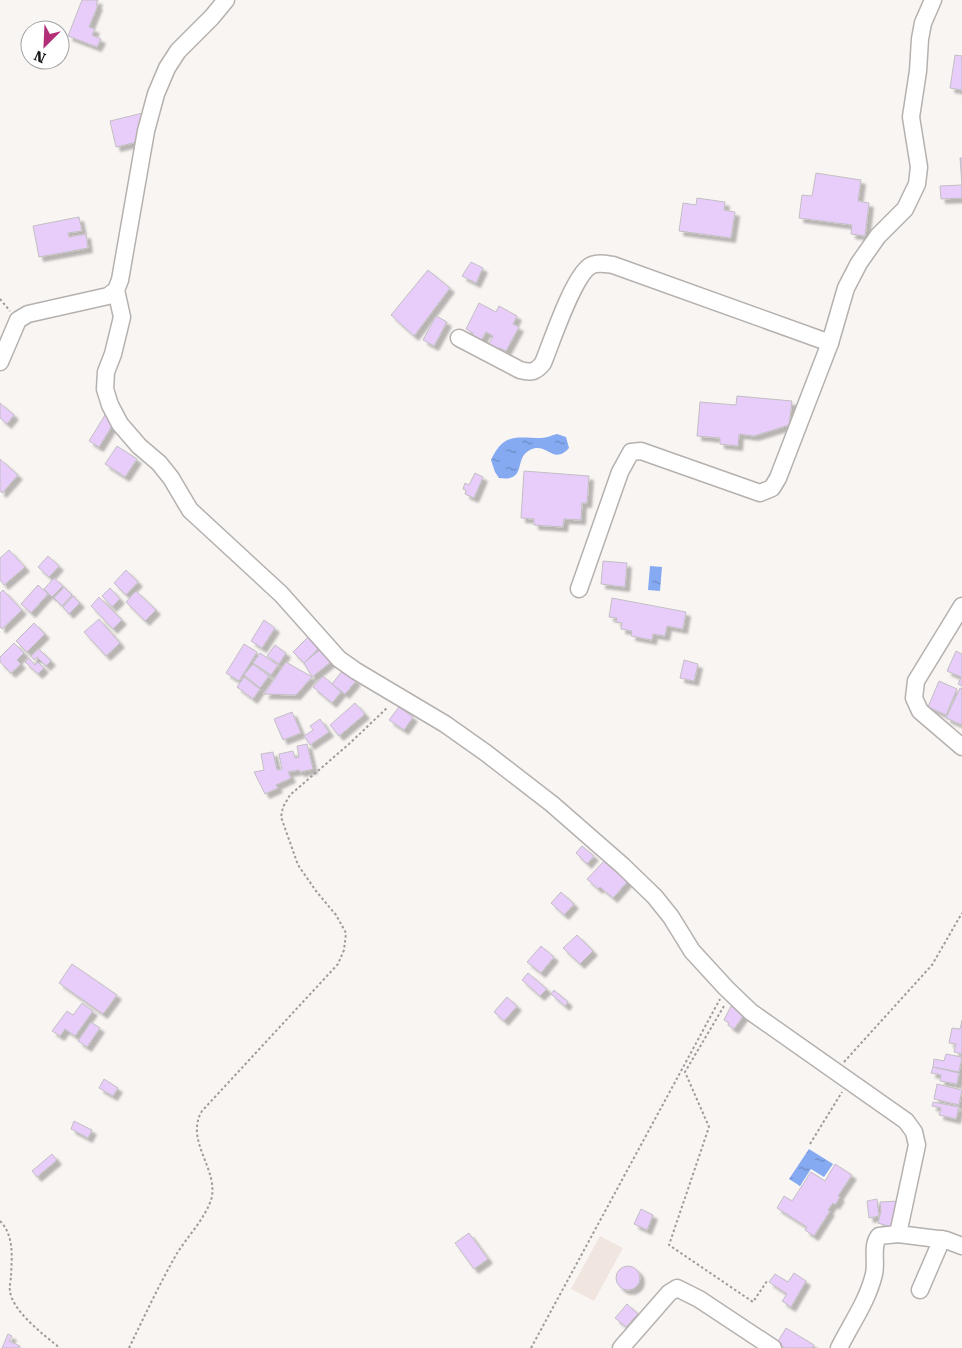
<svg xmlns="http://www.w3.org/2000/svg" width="962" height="1348" font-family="'Roboto Serif',serif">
	<defs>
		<pattern id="water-ripples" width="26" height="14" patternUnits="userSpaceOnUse" patternTransform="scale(1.25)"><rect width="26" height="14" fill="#85aaf1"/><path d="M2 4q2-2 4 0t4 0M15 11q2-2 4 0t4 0" fill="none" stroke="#6c89c2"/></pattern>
		<filter id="shadow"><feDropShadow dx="4.5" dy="4.5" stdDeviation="1" flood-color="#0004"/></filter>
	</defs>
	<rect width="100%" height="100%" fill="#f9f5f3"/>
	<polygon fill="#f0e5df" points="600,1236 623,1248 594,1301 571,1289"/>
	<g fill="url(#water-ripples)">
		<path d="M 557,434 L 566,437 L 569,448 C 553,466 547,441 530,450 C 513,458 528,482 499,478 L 495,472 L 491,460 C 504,432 516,438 541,438 C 547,438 552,435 557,434 Z"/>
		<polygon points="650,566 662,567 660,591 648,590"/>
		<polygon points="809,1149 833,1164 824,1177 811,1169 800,1186 789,1179"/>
	</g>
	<g fill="#e8ccf9" stroke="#c1bfc3" filter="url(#shadow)">
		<polygon points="82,0 98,0 96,5 98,5 89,27 95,29 92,35 101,39 97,47 68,36"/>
		<polygon points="955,55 962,56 962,90 950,88"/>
		<polygon points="147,112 141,141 116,147 110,121"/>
		<polygon points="960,158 962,158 962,198 941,199 940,186 962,185"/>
		<polygon points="816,173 861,180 858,201 869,203 865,236 851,234 852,225 799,218 802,195 812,196"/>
		<polygon points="697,198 725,202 724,210 735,212 731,238 679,231 683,203 696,205"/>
		<polygon points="79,217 82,231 68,233 69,237 86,234 88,248 39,257 33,226"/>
		<polygon points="471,262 483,268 476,283 462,276"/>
		<polygon points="428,270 450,288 414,336 391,315"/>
		<polygon points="479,303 496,312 499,306 517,316 513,324 519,327 506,351 499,348 497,353 487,348 493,336 486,332 480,343 471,338 473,333 466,329"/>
		<polygon points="436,316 447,322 434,346 423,340"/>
		<polygon points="737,396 792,401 789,425 754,436 739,434 738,446 720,444 720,438 697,436 700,402 736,405"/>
		<polygon points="0,403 14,415 7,424 0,418"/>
		<polygon points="105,415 115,421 99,447 89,441"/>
		<polygon points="117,446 137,459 125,477 105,464"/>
		<polygon points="0,459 18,475 2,493 0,491"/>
		<polygon points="524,471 589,476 587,503 582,503 581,520 564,519 563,527 534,525 534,519 521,518"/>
		<polygon points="475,473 483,477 474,498 465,494 466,490 463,489 465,483 469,485"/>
		<polygon points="9,550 25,567 4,585 0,580 0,558"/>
		<polygon points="48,556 59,566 49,577 38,567"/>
		<polygon points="603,561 627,563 625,587 601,584"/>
		<polygon points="126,570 138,582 126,595 114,583"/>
		<polygon points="54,578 63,586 52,597 44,589"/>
		<polygon points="38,585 48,594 31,613 21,604"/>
		<polygon points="64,587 72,595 62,606 54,598"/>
		<polygon points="110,588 120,599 112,607 102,596"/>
		<polygon points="3,590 22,610 2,629 0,627 0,593"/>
		<polygon points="136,591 156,610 145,621 126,602"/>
		<polygon points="73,596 80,603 69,614 63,607"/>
		<polygon points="99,597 122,620 113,629 91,606"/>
		<polygon points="612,598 686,612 683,629 667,626 665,636 653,634 652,640 631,636 632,631 621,629 622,623 616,622 617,618 609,617"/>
		<polygon points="99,619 120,643 106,656 84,632"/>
		<polygon points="264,620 275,628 262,648 251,641"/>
		<polygon points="34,623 45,634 27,652 16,641"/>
		<polygon points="308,637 319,648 304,663 293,652"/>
		<polygon points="14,643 24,653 17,660 21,664 11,673 0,662 0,657"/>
		<polygon points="244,644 257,652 239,681 226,673"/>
		<polygon points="275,645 286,653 279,664 267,656"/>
		<polygon points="322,648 332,661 312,677 304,663"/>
		<polygon points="39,649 51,661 46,666 37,657 34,660 31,656"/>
		<polygon points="956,651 962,654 962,686 958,684 961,677 947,671"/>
		<polygon points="260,653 278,665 271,675 253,663"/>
		<polygon points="29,658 35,665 38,662 44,668 38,674 25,662"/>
		<polygon points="684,660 698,664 694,681 680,678"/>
		<polygon points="286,662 312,677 296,695 264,694"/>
		<polygon points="253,664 269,676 260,688 244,675"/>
		<polygon points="343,670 356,681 345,694 332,684"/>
		<polygon points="323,676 341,692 332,703 313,687"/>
		<polygon points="244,677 260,689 253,699 237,687"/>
		<polygon points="939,681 957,689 946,715 928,707"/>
		<polygon points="960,688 962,689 962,725 946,718"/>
		<polygon points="355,703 365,714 339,736 330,725"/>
		<polygon points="399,707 413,717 404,730 389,720"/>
		<polygon points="292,712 301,733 283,740 274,719"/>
		<polygon points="320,719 329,732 310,745 304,736 313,730 310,726"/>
		<polygon points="307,744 313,769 300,772 299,770 288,772 291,778 276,785 278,788 265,794 254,772 264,770 261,754 273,752 277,770 282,769 279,754 293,751 295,758 299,757 297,746"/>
		<polygon points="582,846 594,856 587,864 576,853"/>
		<polygon points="606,859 629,880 613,898 600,887 598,889 587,879"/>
		<polygon points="561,892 574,904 564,915 551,903"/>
		<polygon points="577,935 593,951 580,964 563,948"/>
		<polygon points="541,946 554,957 541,973 527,962"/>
		<polygon points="72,964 117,995 103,1014 59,983"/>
		<polygon points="528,973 547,989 540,996 522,980"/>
		<polygon points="554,990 568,1002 565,1006 551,994"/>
		<polygon points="507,997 517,1006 504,1021 494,1012"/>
		<polygon points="82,1003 93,1011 75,1036 65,1029 60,1036 52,1031 67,1011 73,1015"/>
		<polygon points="731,1006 744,1015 734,1029 728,1025 729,1023 724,1020"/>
		<polygon points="962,1020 962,1054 954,1052 956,1044 949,1043 952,1028 960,1029"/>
		<polygon points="91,1022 100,1028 87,1047 78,1041"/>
		<polygon points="946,1054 962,1057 959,1072 933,1067 934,1059 944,1061"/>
		<polygon points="933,1067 959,1073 957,1084 940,1081 941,1075 931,1073"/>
		<polygon points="104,1079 118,1088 113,1096 99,1088"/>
		<polygon points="937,1084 962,1090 959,1105 934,1099"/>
		<polygon points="933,1102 959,1107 956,1119 939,1115 941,1108 932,1106"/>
		<polygon points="74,1121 92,1130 88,1138 71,1129"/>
		<polygon points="52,1154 57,1160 37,1177 32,1171"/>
		<polygon points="835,1164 852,1175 838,1196 840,1197 835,1205 833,1203 828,1210 830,1211 814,1236 805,1230 807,1227 777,1208 784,1196 792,1201 811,1172 825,1181"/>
		<polygon points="877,1199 879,1216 869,1218 867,1201"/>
		<polygon points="899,1201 891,1227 878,1223 881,1211 880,1202"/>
		<polygon points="641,1209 653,1215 647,1230 634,1224"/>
		<polygon points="469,1233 488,1259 474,1269 455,1243"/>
		<circle cx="628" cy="1278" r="12"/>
		<polygon points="794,1273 806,1281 791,1307 782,1301 787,1294 769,1282 775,1274 788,1282"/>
		<polygon points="627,1304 638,1314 626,1327 615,1318"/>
		<polygon points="786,1328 814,1345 812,1348 785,1348 777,1343"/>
		<polygon points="8,1334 12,1336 9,1341 20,1346 19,1348 2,1348"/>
	</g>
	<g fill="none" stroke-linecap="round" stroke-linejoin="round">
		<g stroke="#b5b1af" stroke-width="19">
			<g id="minor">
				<polyline points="116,290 122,317 113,354 106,372 105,389 110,405 120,424 139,446 159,463 171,478 190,510 281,594 339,659 356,671 445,724 486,753 552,804 623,866 655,897 671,917 692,951 726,988 751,1012 906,1121 914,1132 917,1145 898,1234 946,1240 962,1246"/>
				<path d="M 459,338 L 520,370 C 531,373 536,372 543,363 C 552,341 573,277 590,266 C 597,262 606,264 613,265 L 830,343"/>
				<polyline points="0,362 18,320 28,314 108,296 116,290 120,280 146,131 156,94 167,68 178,51 212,17 226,0"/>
				<polyline points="579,589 620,472 631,452 641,451 760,493 772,488 778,478 830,343 846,288 859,263 878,236 905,209 917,184 919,167 911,117 918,71 920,39 923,23 933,0"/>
				<polyline points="962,606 916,681 914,698 920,711 962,747"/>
				<polyline points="920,1290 942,1239"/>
				<polyline points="621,1348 669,1293 677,1288 699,1299 773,1348"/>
				<path d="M 839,1348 C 851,1324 868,1300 874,1274 C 877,1261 871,1246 879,1236 L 898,1234"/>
			</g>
		</g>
		<g stroke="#9e9b9a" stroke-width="2" stroke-dasharray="2.5 2.5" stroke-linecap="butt">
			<polyline points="0,299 10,311"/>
			<polyline points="724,1006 685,1072 709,1127 669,1245 753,1302 767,1281"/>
			<polyline points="844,1062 932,965 962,913"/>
			<polyline points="810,1144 842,1092"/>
			<path d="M 0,1221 C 14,1235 12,1256 11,1276 C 11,1280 9,1286 10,1291 C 12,1311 45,1336 60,1348"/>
			<path d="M 129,1348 C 144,1317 159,1285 176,1255 C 187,1237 204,1220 211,1200 C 220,1170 184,1141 202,1111 L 338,964 L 344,950 L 346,933 L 336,915 L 316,891 L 298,865 L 281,817 L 283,807 L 290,795 L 349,744 L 388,707"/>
			<polyline points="531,1348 720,999"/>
		</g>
		<use href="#minor" stroke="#fff" stroke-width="16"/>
	</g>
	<g transform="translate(45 45) rotate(204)"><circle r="24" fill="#ffffff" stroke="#a3a2a2"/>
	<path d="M0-4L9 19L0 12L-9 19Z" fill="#b22f78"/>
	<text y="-8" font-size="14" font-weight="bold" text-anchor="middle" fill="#181716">N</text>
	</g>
</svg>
